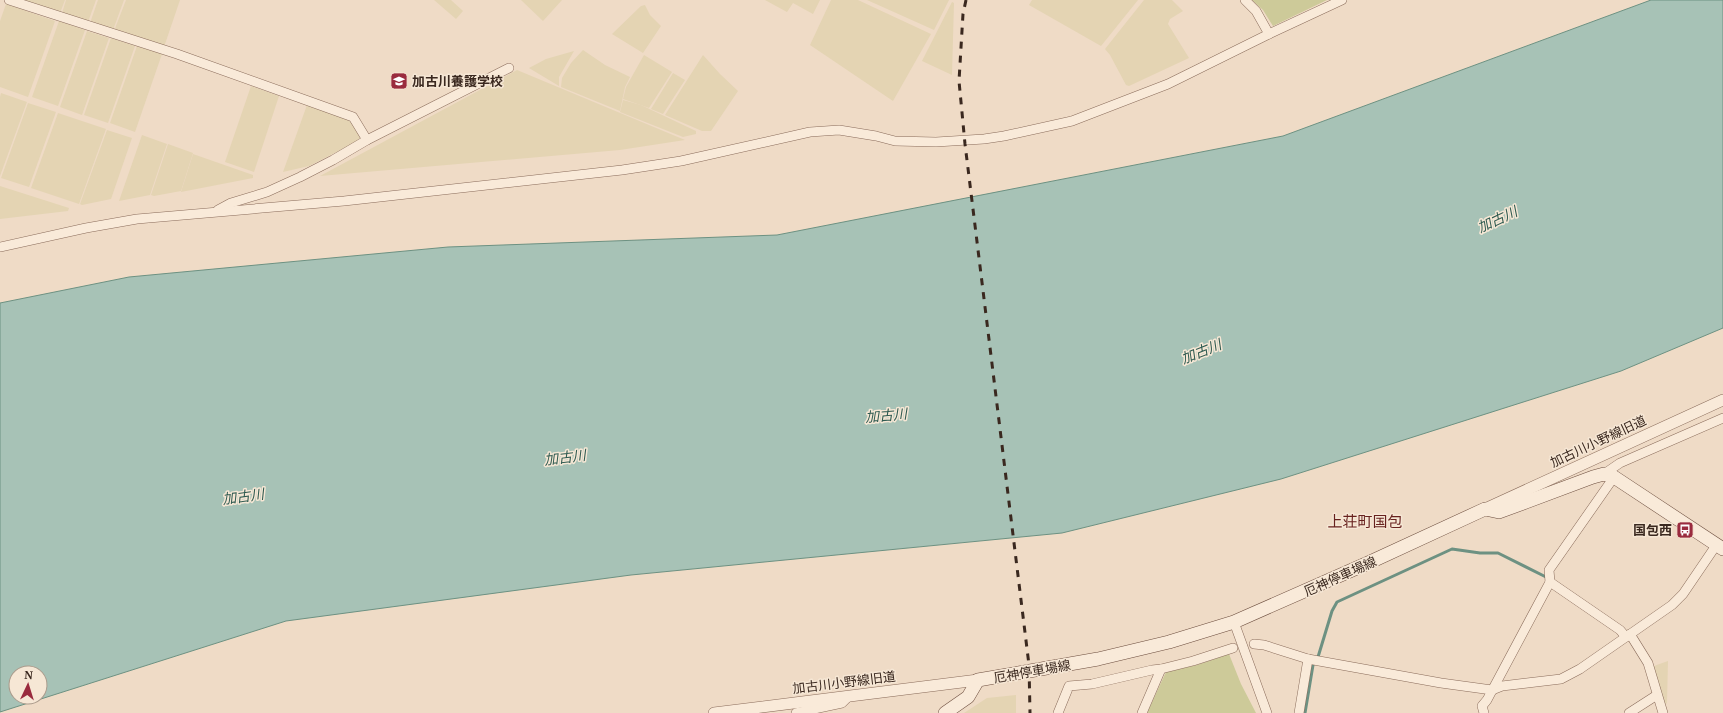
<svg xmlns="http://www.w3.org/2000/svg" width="1723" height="713" font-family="'Noto Serif','Noto Sans JP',serif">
	<rect width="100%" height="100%" fill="#efdbc6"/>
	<g fill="#e4d4b3">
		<polygon points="21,0 65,0 60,13"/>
		<polygon points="66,0 96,0 88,22 62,13"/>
		<polygon points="98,0 124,0 113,30 90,23"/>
		<polygon points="126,0 180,0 164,47 114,31"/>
		<polygon points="434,0 451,0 463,11 456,19"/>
		<polygon points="521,0 562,0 543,21"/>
		<polygon points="765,0 820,0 813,14 793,3 787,12"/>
		<polygon points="831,0 858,0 931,34 893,101 810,45"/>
		<polygon points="867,0 949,0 934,30"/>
		<polygon points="1032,0 1138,0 1101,46 1029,5"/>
		<polygon points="1144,0 1172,0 1183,11 1170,19 1168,24 1189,58 1129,86 1126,85 1110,55 1105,49"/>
		<polygon points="952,2 954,3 952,75 922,61"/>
		<polygon points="6,4 55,21 28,97 0,87 0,21"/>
		<polygon points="645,5 650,15 661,26 643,53 612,34 641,6"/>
		<polygon points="59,21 85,30 58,106 32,97"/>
		<polygon points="87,31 109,38 82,115 60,107"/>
		<polygon points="111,38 135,46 108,123 84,115"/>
		<polygon points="137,46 162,54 135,132 110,123"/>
		<polygon points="583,50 605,65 630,77 625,87 620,111 561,87 562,78 571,63"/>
		<polygon points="574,51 559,77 559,86 529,68 546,59"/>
		<polygon points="644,55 672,72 649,108 623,99 626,87"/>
		<polygon points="703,55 720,74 738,91 711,131 702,131 665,115"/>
		<polygon points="517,70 685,140 620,150 320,176"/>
		<polygon points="673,73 685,80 663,114 651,109"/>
		<polygon points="251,86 279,96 254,172 225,162"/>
		<polygon points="1,93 27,102 0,176 0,97"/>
		<polygon points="623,100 641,105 696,131 696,134 683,137 620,112"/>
		<polygon points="28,103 56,112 29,187 1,178"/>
		<polygon points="307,105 349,119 362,139 309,166 283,172"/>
		<polygon points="58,113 106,129 79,204 31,188"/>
		<polygon points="107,130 132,138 111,199 82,205 80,204"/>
		<polygon points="142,135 167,144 150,195 119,201"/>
		<polygon points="168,144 193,153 181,191 154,196 151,195"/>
		<polygon points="193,154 253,175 253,178 181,192"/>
		<polygon points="0,186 69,208 68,211 0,219"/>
		<polygon points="1668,661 1667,703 1662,706 1651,667"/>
		<polygon points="1016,695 1016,713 964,713 987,698"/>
	</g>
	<g fill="#cdca99">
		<polygon points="1252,0 1327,0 1273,26 1263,10"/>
		<polygon points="1229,654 1241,684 1256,713 1147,713 1166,672 1197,665"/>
	</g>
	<path fill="#a7c2b6" stroke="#6d9182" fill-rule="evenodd" d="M 1651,0 L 1723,0 L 1723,328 L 1621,371 L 1281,479 L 1062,533 L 631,575 L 286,621 L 0,712 L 0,303 L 129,277 L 448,247 L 777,235 L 1283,136 ZM 16,673 L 40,673 L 40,697 L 16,697 Z"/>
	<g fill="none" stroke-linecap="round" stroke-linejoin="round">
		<polyline stroke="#6d9182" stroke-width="3" points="1305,713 1313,665 1318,657 1332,611 1337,602 1452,549 1480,553 1498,553 1546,577"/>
		<g stroke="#8a6c5b" stroke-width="10">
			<g id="minor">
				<polyline points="9,0 177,54 353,117 367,140"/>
				<polyline points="1245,0 1256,11 1269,34"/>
				<polyline points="218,210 231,203 267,192 300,177 333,160 367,140 509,68"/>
				<polyline points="0,247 86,228 137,219 344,201 622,170 681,161 810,132 839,130 876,136 895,141 936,142 984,139 1004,136 1072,121 1168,84 1269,34 1342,0"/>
				<polyline points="1604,474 1620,463 1723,418"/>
				<polyline points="1550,582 1620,630 1626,637"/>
				<polyline points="1234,622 1267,713"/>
				<polyline points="1630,634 1648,663 1663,713"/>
				<polyline points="1254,644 1264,645 1308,659 1441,683 1492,690 1502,686 1561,679 1580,669 1672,605 1683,594 1717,544"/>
				<polyline points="796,713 842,703 849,696"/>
				<polyline points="1058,713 1069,686 1092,684 1152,670 1161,669"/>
				<polyline points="1142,713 1161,669 1193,661 1233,648"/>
				<polyline points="1299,713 1308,659"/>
				<polyline points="1484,713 1482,706 1487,700 1550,582 1549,570 1614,477"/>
				<polyline points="1629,713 1657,695"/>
			</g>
		</g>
		<g stroke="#8a6c5b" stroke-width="12">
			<g id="tertiary">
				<polyline points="1485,509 1723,400"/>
				<polyline points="714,713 978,680"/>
			</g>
		</g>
		<g stroke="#6c4d3e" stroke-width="14">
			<polyline id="secondary" points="945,713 968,697 978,680 1098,659 1169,642 1234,622 1368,563 1485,509 1499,512 1593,477 1604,474 1614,477 1723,549"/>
		</g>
		<use href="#minor" stroke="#f9ead9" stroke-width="9"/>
		<use href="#tertiary" stroke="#f9ead9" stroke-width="11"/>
		<use href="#secondary" stroke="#f9ead9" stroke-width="13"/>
		<polyline stroke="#3a281f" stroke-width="3" stroke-dasharray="7 7" stroke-linecap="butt" points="966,0 963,14 959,81 965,144 1029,665 1030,713"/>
	</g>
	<defs>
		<g id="school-square" transform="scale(0.9)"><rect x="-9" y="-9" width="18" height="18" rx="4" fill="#9a2b3e" stroke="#f6e7d5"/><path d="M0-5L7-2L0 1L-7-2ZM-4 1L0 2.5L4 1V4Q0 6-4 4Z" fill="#fff"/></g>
		<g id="bus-square" transform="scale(0.9)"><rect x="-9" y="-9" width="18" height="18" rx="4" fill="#9a2b3e" stroke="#f6e7d5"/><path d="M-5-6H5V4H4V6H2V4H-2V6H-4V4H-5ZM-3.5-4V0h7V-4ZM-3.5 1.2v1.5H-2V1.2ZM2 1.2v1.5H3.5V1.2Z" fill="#fff"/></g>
	</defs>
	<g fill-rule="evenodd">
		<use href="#school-square" x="399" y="81"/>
		<use href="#bus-square" x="1685" y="530"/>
	</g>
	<g text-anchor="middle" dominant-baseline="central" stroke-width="3" stroke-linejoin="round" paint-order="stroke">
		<g font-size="13" font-weight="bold" fill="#3a281f" stroke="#f6e7d5" text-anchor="start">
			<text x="412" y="81">加古川養護学校</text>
			<text x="1672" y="530" text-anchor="end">国包西</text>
		</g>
		<g font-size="13" fill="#3a281f" stroke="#f6e7d5">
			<text transform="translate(1598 441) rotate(-25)">加古川小野線旧道</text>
			<text transform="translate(1340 576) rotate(-24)">厄神停車場線</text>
			<text transform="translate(1032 671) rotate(-10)">厄神停車場線</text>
			<text transform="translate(844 682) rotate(-7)">加古川小野線旧道</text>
		</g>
		<g font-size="14" font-style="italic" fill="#2e5a50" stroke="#f6e7d5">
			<text transform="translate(1497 219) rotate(-25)">加古川</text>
			<text transform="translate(1201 351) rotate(-22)">加古川</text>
			<text transform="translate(886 415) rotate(-5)">加古川</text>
			<text transform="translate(565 457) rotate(-7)">加古川</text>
			<text transform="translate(243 496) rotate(-8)">加古川</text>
		</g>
		<g font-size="15" fill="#67211e" stroke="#f6e7d5">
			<text x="1365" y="521">上荘町国包</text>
		</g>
	</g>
	<g transform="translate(28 685) rotate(4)"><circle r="19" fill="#f6e7d5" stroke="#ab9b8c"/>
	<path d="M0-3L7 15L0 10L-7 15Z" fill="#9a2b3e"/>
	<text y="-6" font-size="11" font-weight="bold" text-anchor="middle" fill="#3a281f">N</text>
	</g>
</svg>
